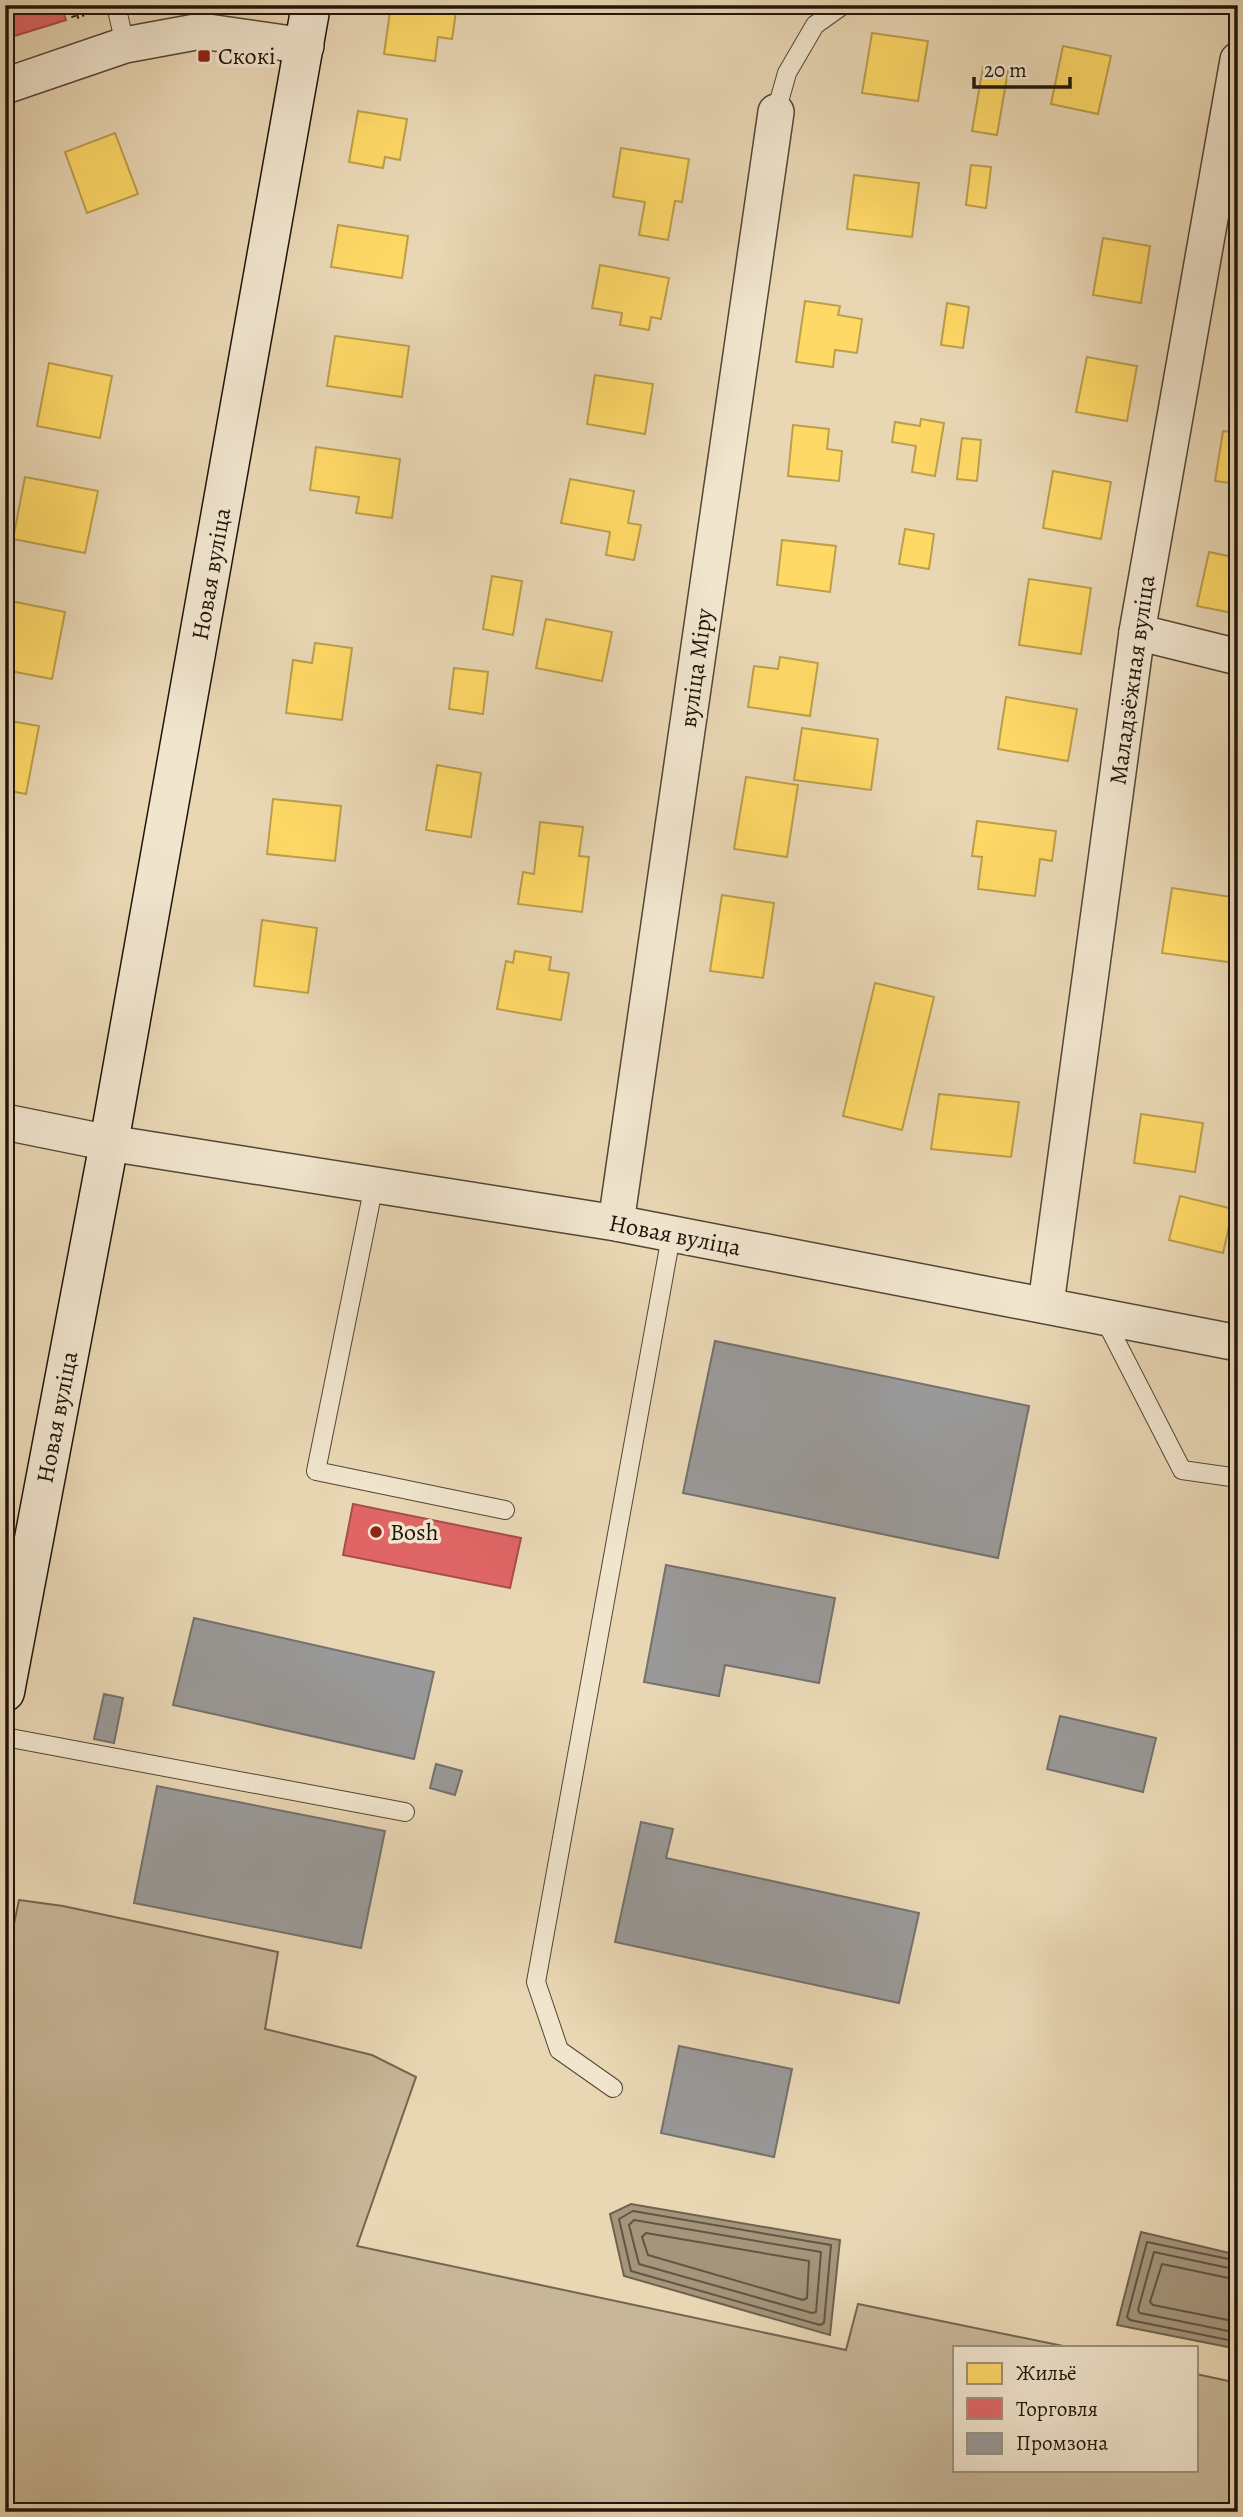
<svg xmlns="http://www.w3.org/2000/svg" width="1243" height="2517" font-family="Alegreya,serif">
	<rect width="100%" height="100%" fill="#e9d7b4"/>
	<filter id="stains"><feTurbulence type="fractalNoise" baseFrequency=".00286" numOctaves="4"/><feColorMatrix values="0 0 0 0 .2 0 0 0 0 .09 0 0 0 0 .02 0 0 0 .5 -.17"/></filter>
	<radialGradient id="worn" r=".72"><stop offset=".6" stop-color="#630" stop-opacity="0"/><stop offset="1" stop-color="#630" stop-opacity=".3"/></radialGradient>
	<polygon fill="#c7b697" stroke="#736651" stroke-width="2" points="19,1900 63,1906 278,1952 265,2029 372,2055 416,2077 357,2246 846,2350 858,2304 1068,2347 954,2347 954,2470 1196,2470 1196,2374 1238,2383 1238,2512 5,2512 5,1966"/>
	<g fill="#a4957b" stroke="#6f624e" stroke-width="2">
		<polygon points="631,2204 840,2240 830,2335 624,2276 610,2214"/>
		<polygon points="1141,2232 1238,2255 1238,2349 1117,2325"/>
	</g>
	<g fill="#ffd966" stroke="#bc9e4b" stroke-width="2">
		<polygon points="391,5 457,5 452,39 438,37 435,61 384,54"/>
		<polygon points="872,33 928,41 918,101 862,93"/>
		<polygon points="1063,46 1111,56 1098,114 1051,104"/>
		<polygon points="983,67 1008,71 997,135 972,131"/>
		<polygon points="358,111 407,119 400,160 385,157 383,168 349,162"/>
		<polygon points="115,133 138,194 87,213 65,152"/>
		<polygon points="621,148 689,159 682,202 675,201 668,240 639,235 645,202 613,197"/>
		<polygon points="971,165 991,167 986,208 966,205"/>
		<polygon points="854,175 919,183 912,237 847,229"/>
		<polygon points="338,225 408,236 402,278 331,267"/>
		<polygon points="1103,238 1150,246 1141,303 1093,295"/>
		<polygon points="600,265 669,278 661,319 651,317 649,330 620,325 622,313 592,308"/>
		<polygon points="805,301 840,306 838,315 862,319 857,353 835,350 833,367 796,362"/>
		<polygon points="947,303 969,307 963,348 941,345"/>
		<polygon points="335,336 409,346 402,397 327,386"/>
		<polygon points="1087,357 1137,366 1127,421 1076,412"/>
		<polygon points="49,363 112,376 100,438 37,426"/>
		<polygon points="595,375 653,384 645,434 587,424"/>
		<polygon points="921,419 944,423 935,476 912,472 916,446 892,442 895,422 920,426"/>
		<polygon points="793,425 829,429 827,449 842,451 839,481 788,476"/>
		<polygon points="1223,431 1238,433 1238,484 1215,481"/>
		<polygon points="962,438 981,440 977,481 957,479"/>
		<polygon points="316,447 400,459 392,518 356,513 359,497 310,490"/>
		<polygon points="1053,471 1111,482 1101,539 1043,528"/>
		<polygon points="25,477 98,491 85,553 13,539"/>
		<polygon points="570,479 634,491 628,523 641,525 634,560 606,555 610,532 561,523"/>
		<polygon points="905,529 934,534 929,569 899,564"/>
		<polygon points="782,540 836,546 830,592 777,585"/>
		<polygon points="1209,552 1238,558 1238,614 1197,606"/>
		<polygon points="492,576 522,581 513,635 483,629"/>
		<polygon points="1029,579 1091,588 1081,654 1019,645"/>
		<polygon points="6,600 65,612 52,679 5,670"/>
		<polygon points="546,619 612,632 602,681 536,668"/>
		<polygon points="315,643 352,648 342,720 286,713 293,660 312,663"/>
		<polygon points="780,657 818,663 810,716 748,707 754,666 778,669"/>
		<polygon points="454,668 488,672 483,714 449,709"/>
		<polygon points="1006,697 1077,709 1068,761 998,749"/>
		<polygon points="5,720 39,726 26,794 5,790"/>
		<polygon points="802,728 878,739 871,790 794,780"/>
		<polygon points="437,765 481,773 471,837 426,830"/>
		<polygon points="746,777 798,785 787,857 734,849"/>
		<polygon points="273,799 341,806 335,861 267,854"/>
		<polygon points="977,821 1056,831 1052,861 1040,859 1035,896 978,889 982,857 972,856"/>
		<polygon points="540,822 583,827 579,856 589,857 582,912 518,904 523,872 534,874"/>
		<polygon points="5,835 14,837 5,878"/>
		<polygon points="1172,888 1238,898 1235,963 1162,953"/>
		<polygon points="722,895 774,903 763,978 710,971"/>
		<polygon points="262,920 317,928 308,993 254,986"/>
		<polygon points="515,951 551,957 549,970 569,973 561,1020 497,1009 506,961 513,963"/>
		<polygon points="875,983 934,997 902,1130 843,1116"/>
		<polygon points="939,1094 1019,1102 1011,1157 931,1149"/>
		<polygon points="1141,1114 1203,1123 1195,1172 1134,1163"/>
		<polygon points="1180,1196 1233,1209 1223,1253 1169,1240"/>
	</g>
	<g fill="#e06666" stroke="#a64e4b" stroke-width="2">
		<polygon points="5,5 61,5 66,20 5,39"/>
		<polygon points="353,1504 521,1538 510,1588 343,1555"/>
	</g>
	<g fill="#999" stroke="#74716e" stroke-width="2">
		<polygon points="715,1341 1029,1406 998,1558 683,1493"/>
		<polygon points="666,1565 835,1598 819,1683 725,1665 719,1696 644,1682"/>
		<polygon points="194,1618 434,1672 414,1759 173,1705"/>
		<polygon points="104,1694 123,1698 114,1743 94,1739"/>
		<polygon points="1060,1716 1156,1738 1143,1792 1047,1769"/>
		<polygon points="436,1764 462,1771 455,1795 430,1788"/>
		<polygon points="157,1786 385,1831 361,1948 134,1903"/>
		<polygon points="641,1822 673,1829 666,1858 919,1913 899,2003 615,1942"/>
		<polygon points="679,2046 792,2069 774,2157 661,2133"/>
	</g>
	<g fill="none" stroke-linecap="round" stroke-linejoin="round">
		<g stroke="#625543" stroke-width="2">
			<polygon points="633,2211 831,2245 824,2323 820,2325 631,2271 619,2219"/>
			<polygon points="634,2220 821,2252 816,2312 812,2313 639,2264 629,2225"/>
			<polygon points="646,2233 809,2261 807,2298 803,2300 648,2255 642,2237"/>
			<polyline points="1238,2261 1147,2242 1127,2317 1130,2320 1238,2342"/>
			<polyline points="1238,2270 1154,2252 1138,2310 1140,2313 1238,2333"/>
			<polyline points="1238,2280 1162,2264 1150,2302 1153,2305 1238,2322"/>
		</g>
		<g stroke="#524635" stroke-width="20">
			<g id="lane">
				<polyline points="116,5 125,45"/>
				<polyline points="776,112 787,73 815,25 843,5"/>
				<polyline points="374,1185 316,1471 505,1510"/>
				<polyline points="1104,1318 1182,1470 1238,1478"/>
				<polyline points="5,1737 405,1812"/>
				<polyline points="613,2088 559,2050 536,1982 671,1236"/>
			</g>
		</g>
		<g stroke="#524635" stroke-width="38">
			<g id="street">
				<polyline points="5,86 125,45 201,31 306,46"/>
				<polyline points="1137,632 1238,657"/>
				<polyline points="5,1122 109,1143 616,1223 1238,1343"/>
				<polyline points="616,1223 776,112"/>
				<polyline points="1046,1304 1137,632 1238,60"/>
			</g>
		</g>
		<g stroke="#1f150b" stroke-width="41">
			<polyline id="secondary" points="5,1692 109,1143 311,5"/>
		</g>
		<polyline stroke="#1f150b" stroke-width="4.5" stroke-dasharray="2 3.5" stroke-linecap="butt" points="70,5 74,18 92,11"/>
		<use href="#lane" stroke="#f1e5ce" stroke-width="18"/>
		<use href="#street" stroke="#f1e5ce" stroke-width="35"/>
		<use href="#secondary" stroke="#f1e5ce" stroke-width="38"/>
	</g>
	<g fill="#8f2418" stroke="#f1e5ce" stroke-width="2.5">
		<rect x="197" y="49" width="14" height="14" rx="3.5"/>
		<circle cx="376" cy="1532" r="7"/>
	</g>
	<g text-anchor="middle" dominant-baseline="central" stroke-width="7" stroke-linejoin="round" paint-order="stroke">
		<g font-size="24" fill="#1f150b" stroke="#f1e5ce" text-anchor="start">
			<text x="218" y="56">Скокі</text>
			<text x="390" y="1532">Bosh</text>
		</g>
		<g font-size="24" fill="#1f150b" stroke="#f1e5ce">
			<text transform="translate(211 574) rotate(-80)">Новая вуліца</text>
			<text transform="translate(696 668) rotate(-82)">вуліца Міру</text>
			<text transform="translate(1132 680) rotate(-82)">Маладзёжная вуліца</text>
			<text transform="translate(675 1235) rotate(11)">Новая вуліца</text>
			<text transform="translate(57 1417) rotate(-79)">Новая вуліца</text>
		</g>
	</g>
	<rect width="1243" height="2517" fill="none" stroke="#e9d7b4" stroke-width="28"/>
	<rect x="7" y="7" width="1229" height="2503" fill="none" stroke="#1f150b" stroke-width="3.5"/>
	<rect x="14" y="14" width="1215" height="2489" fill="none" stroke="#1f150b" stroke-width="2"/>
	<rect x="953" y="2346" width="245" height="126" fill="#f1e5ce" stroke="#9d9280" stroke-width="2"/>
	<rect x="967" y="2363" width="35" height="21" fill="#ffd966" stroke="#9d9280" stroke-width="2"/>
	<text x="1016" y="2380" font-size="21" fill="#1f150b">Жильё</text>
	<rect x="967" y="2398" width="35" height="21" fill="#e06666" stroke="#9d9280" stroke-width="2"/>
	<text x="1016" y="2416" font-size="21" fill="#1f150b">Торговля</text>
	<rect x="967" y="2433" width="35" height="21" fill="#999999" stroke="#9d9280" stroke-width="2"/>
	<text x="1016" y="2450" font-size="21" fill="#1f150b">Промзона</text>
	<path d="M974 77v10h96v-10" fill="none" stroke="#1f150b" stroke-width="3.5"/>
	<text x="984" y="77" font-size="21" fill="#1f150b" stroke="#f1e5ce" stroke-width="5" paint-order="stroke">20 m</text>
	<rect width="100%" height="100%" filter="url(#stains)"/>
	<rect width="100%" height="100%" fill="url(#worn)"/>
</svg>
